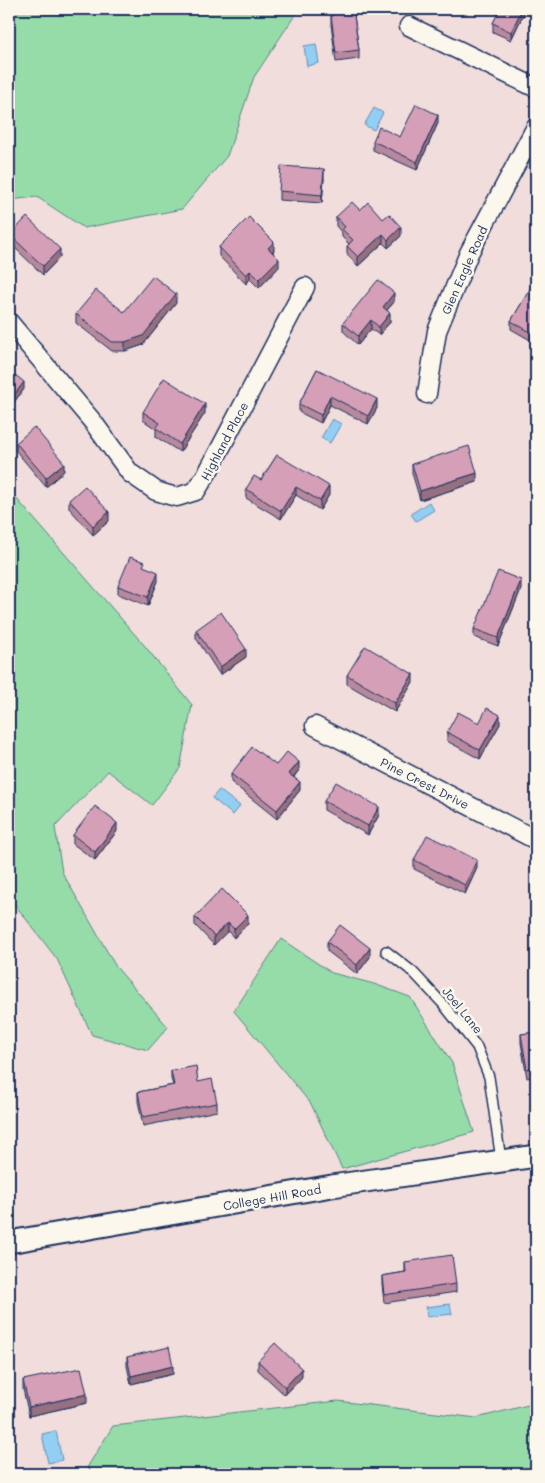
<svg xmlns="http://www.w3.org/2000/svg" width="545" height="1483" font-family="Mali,sans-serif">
	<rect width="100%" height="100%" fill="#f0dddc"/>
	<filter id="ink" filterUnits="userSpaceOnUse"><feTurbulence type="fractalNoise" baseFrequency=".02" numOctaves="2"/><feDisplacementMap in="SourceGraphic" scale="10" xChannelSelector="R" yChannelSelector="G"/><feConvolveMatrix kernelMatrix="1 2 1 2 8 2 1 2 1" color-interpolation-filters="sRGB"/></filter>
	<g filter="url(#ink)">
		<g fill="#96dca9" stroke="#588684">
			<polygon points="9,9 299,9 254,77 227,156 182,209 84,228 37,197 9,200"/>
			<polygon points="9,490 144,645 192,705 180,768 152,805 108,771 55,827 62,872 116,967 168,1027 148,1050 92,1035 57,959 9,897"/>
			<polygon points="281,939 332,973 374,984 410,997 452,1063 474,1132 342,1169 311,1104 234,1011"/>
			<polygon points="338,1401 477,1418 536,1403 536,1474 83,1474 113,1426"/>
		</g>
		<g fill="#93cef3" stroke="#638eb7">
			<polygon points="316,44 319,63 307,66 304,46"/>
			<polygon points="374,108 383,113 374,130 364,125"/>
			<polygon points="332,419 341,424 330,443 321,438"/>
			<polygon points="429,502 434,510 416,521 411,514"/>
			<polygon points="219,790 240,806 233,815 212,798"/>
			<polygon points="450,1304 452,1314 427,1317 426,1307"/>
			<polygon points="56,1431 62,1460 48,1463 42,1434"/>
		</g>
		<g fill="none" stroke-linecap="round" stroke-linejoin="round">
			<g stroke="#1b2f5e" stroke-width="12">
				<polyline id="service" points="386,951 413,972 443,1004 477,1047 489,1077 501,1160"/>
			</g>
			<g stroke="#1b2f5e" stroke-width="21">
				<g id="minor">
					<polyline points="409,26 536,88"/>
					<polyline points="9,322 93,422 130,473 156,491 169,495 177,497 196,491 209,470 305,287"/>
					<polyline points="427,394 437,331 469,253 536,127"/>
					<polyline points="315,726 536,840"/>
				</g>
			</g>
			<g stroke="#1b2f5e" stroke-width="25">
				<polyline id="tertiary" points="9,1242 332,1186 536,1156"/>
			</g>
			<use href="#service" stroke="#fbf7ec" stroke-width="9"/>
			<use href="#minor" stroke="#fbf7ec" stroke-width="18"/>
			<use href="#tertiary" stroke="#fbf7ec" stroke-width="21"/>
		</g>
		<g fill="#b7899d" stroke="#1b2f5e">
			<polygon points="335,9 353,9 359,50 359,59 336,62 331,24 331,15 335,14"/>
			<polygon points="494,9 526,9 511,40 493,32 493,23 498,14 494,12"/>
			<polygon points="438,123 417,170 373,150 373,141 400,137"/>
			<polygon points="324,178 322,203 279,200 279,191"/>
			<polygon points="360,210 383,219 401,236 388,248 383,243 358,266 347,254 347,246 349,244 342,237 342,233 336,226 336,217"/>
			<polygon points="10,235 60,257 43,275 10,243"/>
			<polygon points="219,247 274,250 273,252 279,267 259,288 250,279 246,284 219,256"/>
			<polygon points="536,279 532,341 511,329 511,321"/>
			<polygon points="394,302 387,310 390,322 379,335 371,329 358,345 343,331 343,323"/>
			<polygon points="176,303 143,345 125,351 112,351 76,323 76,314 124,312"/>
			<polygon points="317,369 377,408 368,424 330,405 321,423 299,412 299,404"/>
			<polygon points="9,370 24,389 11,406 9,405"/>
			<polygon points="143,412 205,413 180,452 156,437 156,429 143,420"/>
			<polygon points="16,443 64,471 46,487 16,451"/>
			<polygon points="277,455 329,495 320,510 296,495 281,519 246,498 246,489 261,480"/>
			<polygon points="412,464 477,482 420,500 412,473"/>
			<polygon points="69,500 109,521 93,535 69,508"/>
			<polygon points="145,567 158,581 148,606 118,594 118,586"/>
			<polygon points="521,589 498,646 474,637 474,629"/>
			<polygon points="196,630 246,657 220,675 196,638"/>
			<polygon points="347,675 413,682 395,712 347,684"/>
			<polygon points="479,723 500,724 480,759 447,741 447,732"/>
			<polygon points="276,765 299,770 294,777 300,790 277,819 231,782 231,774"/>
			<polygon points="324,801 379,815 368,835 324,810"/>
			<polygon points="117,831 95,860 73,844 73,835"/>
			<polygon points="414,860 477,868 465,894 414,869"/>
			<polygon points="195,917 248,924 234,938 228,931 214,945 195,925"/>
			<polygon points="327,942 370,957 357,974 327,951"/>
			<polygon points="536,1032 536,1076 527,1078 521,1043 521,1034"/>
			<polygon points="171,1071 198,1082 217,1103 217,1111 143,1126 138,1101 138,1092 173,1085 171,1079"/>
			<polygon points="405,1262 456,1284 456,1292 384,1303 382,1284 382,1276 405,1272"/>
			<polygon points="127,1357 173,1374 131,1384 127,1366"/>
			<polygon points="258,1361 302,1377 285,1395 258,1370"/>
			<polygon points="23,1380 87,1403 29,1416 23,1389"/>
		</g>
		<g fill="#956f80" stroke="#1b2f5e">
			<polygon points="522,9 526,9 511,40 511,32"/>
			<polygon points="438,115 438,123 417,170 417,162"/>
			<polygon points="324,169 324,178 322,203 322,195"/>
			<polygon points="401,227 401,236 388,248 388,240"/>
			<polygon points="383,234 383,243 358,266 358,257"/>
			<polygon points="274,242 274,250 268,257 268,248"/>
			<polygon points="60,249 60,257 43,275 43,266"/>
			<polygon points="279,259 279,267 259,288 259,279"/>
			<polygon points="250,271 250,279 246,284 246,275"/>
			<polygon points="394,293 394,302 383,315 383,307"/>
			<polygon points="176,294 176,303 143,345 125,351 125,342"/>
			<polygon points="390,313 390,322 379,335 379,327"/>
			<polygon points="371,320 371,329 358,345 358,336"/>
			<polygon points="536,325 536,334 532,341 532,333"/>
			<polygon points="24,382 24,389 11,406 11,399"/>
			<polygon points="330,396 330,405 321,423 321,415"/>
			<polygon points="377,399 377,408 368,424 368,416"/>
			<polygon points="205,404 205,413 180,452 180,444"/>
			<polygon points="64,463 64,471 46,487 46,478"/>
			<polygon points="477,473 477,482 420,500 420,491"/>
			<polygon points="329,486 329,495 320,510 320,501"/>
			<polygon points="296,487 296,495 281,519 281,511"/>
			<polygon points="109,512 109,521 93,535 93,526"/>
			<polygon points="158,572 158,581 148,606 148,597"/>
			<polygon points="521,580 521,589 498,646 498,638"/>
			<polygon points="246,649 246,657 220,675 220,667"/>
			<polygon points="413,674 413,682 395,712 395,703"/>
			<polygon points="500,715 500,724 480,759 480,750"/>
			<polygon points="299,762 299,770 289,782 289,774"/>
			<polygon points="300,782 300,790 277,819 277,810"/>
			<polygon points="379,807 379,815 368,835 368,826"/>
			<polygon points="117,823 117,831 95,860 95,852"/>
			<polygon points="477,860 477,868 465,894 465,885"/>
			<polygon points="248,915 248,924 234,938 234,929"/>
			<polygon points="228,923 228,931 214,945 214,936"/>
			<polygon points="370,948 370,957 357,974 357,965"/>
			<polygon points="173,1366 173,1374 131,1384 131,1376"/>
			<polygon points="302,1369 302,1377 285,1395 285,1387"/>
			<polygon points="87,1394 87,1403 29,1416 29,1407"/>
		</g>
		<g fill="#d59fb7" stroke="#1b2f5e">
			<polygon points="336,9 353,9 359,50 336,53 331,15 337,14"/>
			<polygon points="500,9 522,9 511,32 493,23"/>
			<polygon points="416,104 438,115 417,162 373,141 379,127 400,137"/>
			<polygon points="281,166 324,169 322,195 279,191"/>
			<polygon points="352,202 360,210 368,202 383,219 389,214 401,227 388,240 383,234 358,257 347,246 353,240 342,229 345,227 336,217"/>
			<polygon points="27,217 60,249 43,266 10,235"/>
			<polygon points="249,217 274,242 268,248 279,259 259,279 250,271 246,275 219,247"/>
			<polygon points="153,276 176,294 143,336 125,342 112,342 76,314 96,290 124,312"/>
			<polygon points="536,279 536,325 532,333 511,321"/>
			<polygon points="378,280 394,293 383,307 390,313 379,327 371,320 358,336 343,323"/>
			<polygon points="317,369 377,399 368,416 330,396 321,415 299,404"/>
			<polygon points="9,370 24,382 11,399 9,398"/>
			<polygon points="164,378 205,404 180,444 156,428 160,423 143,412"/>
			<polygon points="34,427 64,463 46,478 16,443"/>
			<polygon points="469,446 477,473 420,491 412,464"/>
			<polygon points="277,455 329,486 320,501 296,487 281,511 246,489 254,476 261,480"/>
			<polygon points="85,486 109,512 93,526 69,500"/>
			<polygon points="130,557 145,562 143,566 158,572 148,597 118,586"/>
			<polygon points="498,571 521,580 498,638 474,629"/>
			<polygon points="221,612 246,649 220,667 196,630"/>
			<polygon points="365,646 413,674 395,703 347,675"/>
			<polygon points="487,708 500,715 480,750 447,732 458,712 479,723"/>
			<polygon points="252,747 276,765 287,752 299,762 289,774 300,782 277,810 231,774"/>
			<polygon points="336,782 379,807 368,826 324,801"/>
			<polygon points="95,806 117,823 95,852 73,835"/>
			<polygon points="427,835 477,860 465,885 414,860"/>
			<polygon points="222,889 248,915 234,929 228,923 214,936 195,917"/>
			<polygon points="340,925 370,948 357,965 327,942"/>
			<polygon points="536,1032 536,1067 527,1069 521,1034"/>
			<polygon points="196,1066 198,1082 212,1079 217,1103 143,1117 138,1092 174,1085 171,1071"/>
			<polygon points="452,1255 456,1284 384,1295 382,1276 406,1272 405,1262"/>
			<polygon points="275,1343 302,1369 285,1387 258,1361"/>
			<polygon points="169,1347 173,1366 131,1376 127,1357"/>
			<polygon points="81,1368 87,1394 29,1407 23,1380"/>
		</g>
	</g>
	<g text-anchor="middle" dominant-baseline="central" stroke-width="5" stroke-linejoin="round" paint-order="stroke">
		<g font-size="12" fill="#1b2f5e" stroke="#fbf7ec">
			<text transform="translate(464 270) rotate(-66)">Glen Eagle Road</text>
			<text transform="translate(224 441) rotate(-62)">Highland Place</text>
			<text transform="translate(425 783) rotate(27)">Pine Crest Drive</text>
			<text transform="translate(463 1010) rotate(51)">Joel Lane</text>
			<text transform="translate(272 1197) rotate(-10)">College Hill Road</text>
		</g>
	</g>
	<rect width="545" height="1483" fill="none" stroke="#fbf7ec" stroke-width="30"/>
	<rect x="15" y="15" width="515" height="1453" fill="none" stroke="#1b2f5e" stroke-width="2" filter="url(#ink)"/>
</svg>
